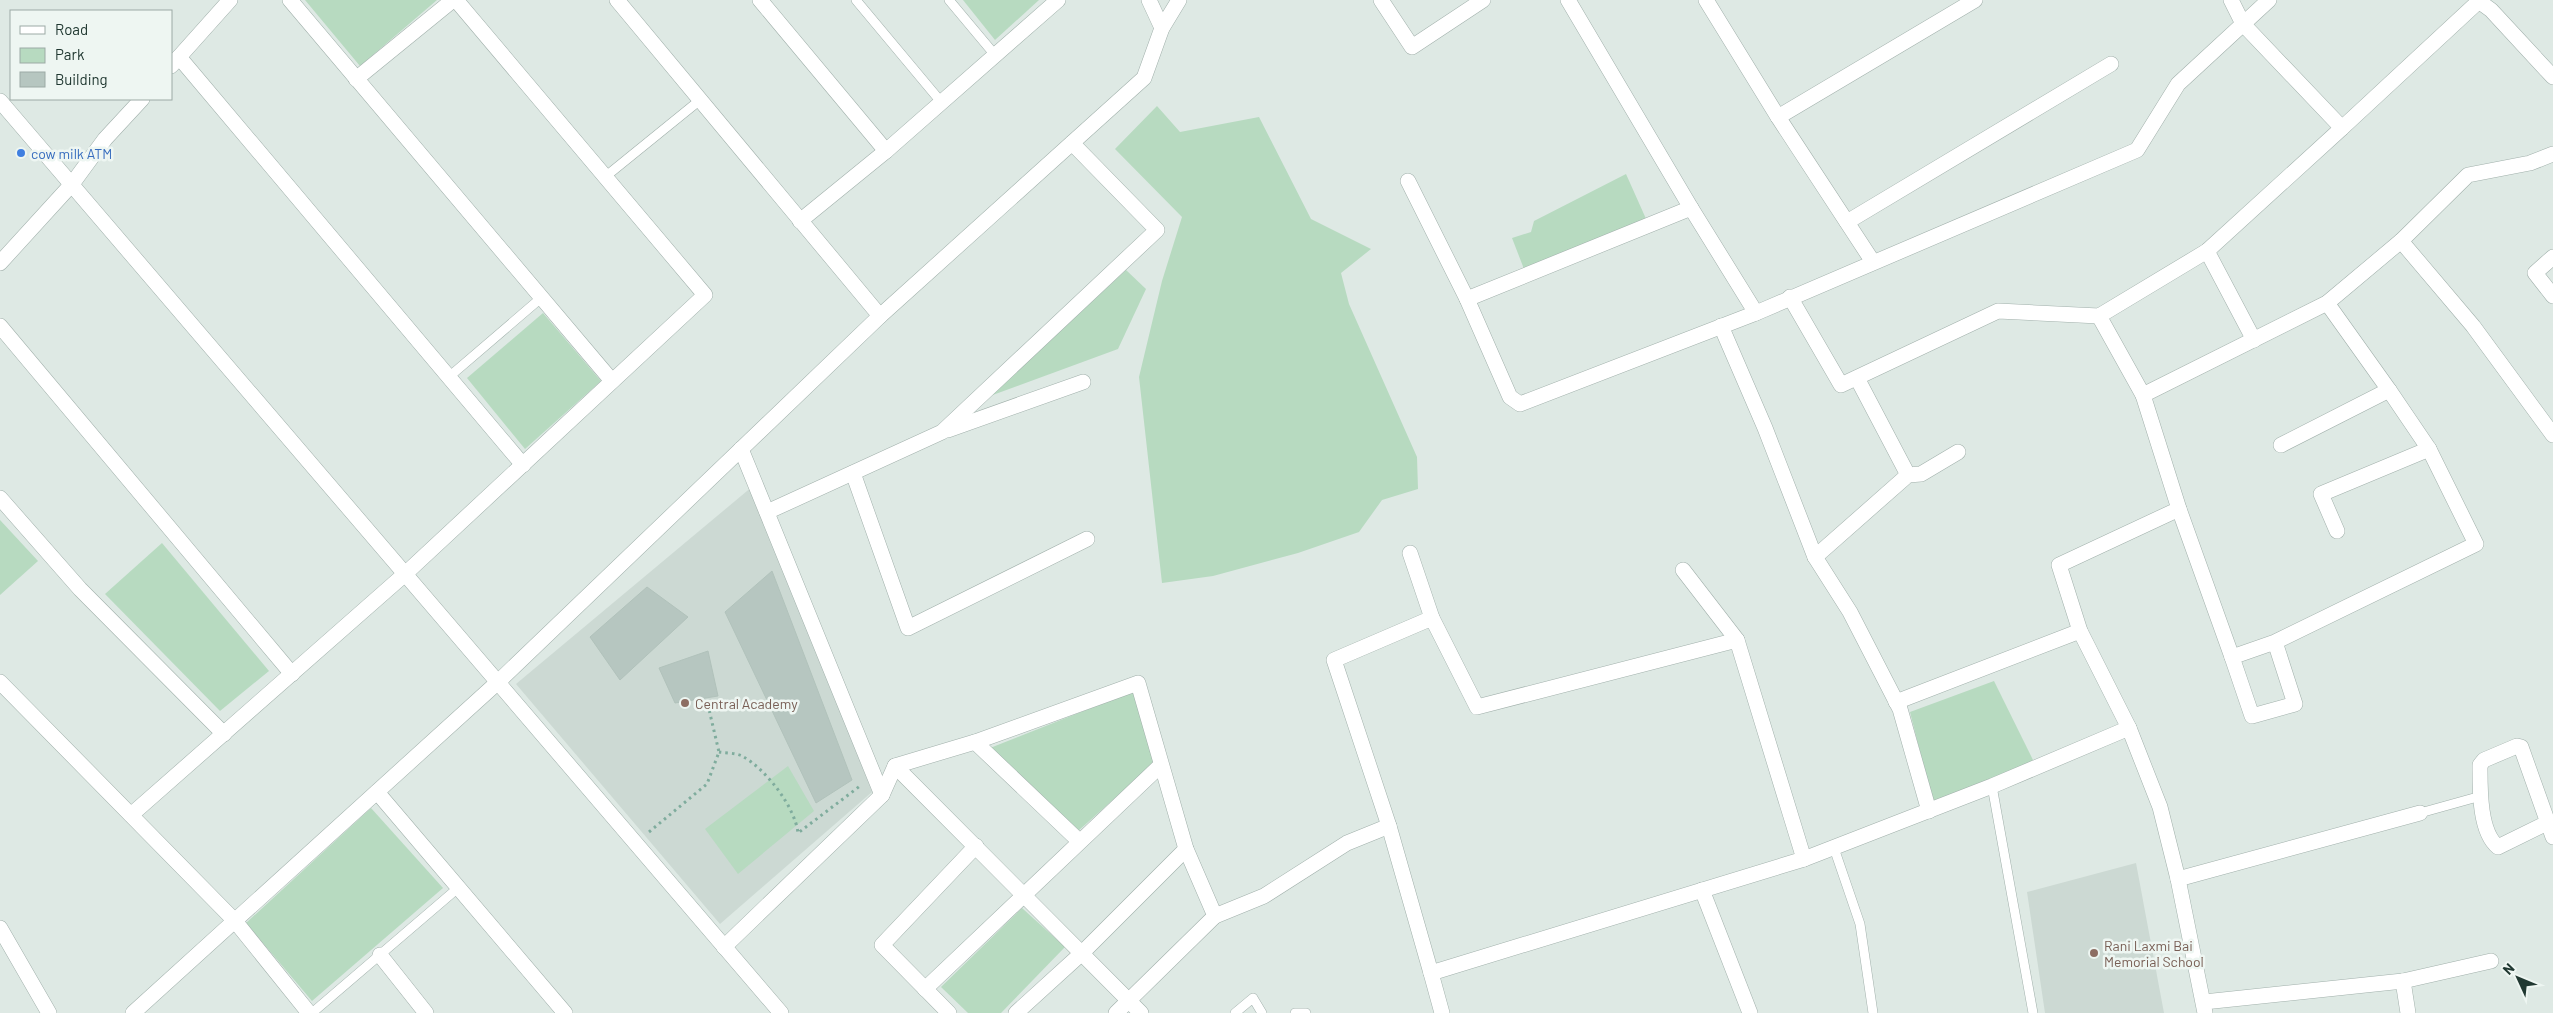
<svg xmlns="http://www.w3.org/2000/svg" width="2553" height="1013" font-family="Barlow,sans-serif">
	<rect width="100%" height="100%" fill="#dee9e4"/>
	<g fill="#ccd9d3">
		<polygon points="753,486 872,792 720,924 516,684"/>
		<polygon points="2136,863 2164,1013 2045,1013 2027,892"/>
	</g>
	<g fill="#b7dac0">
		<polygon points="305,0 437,0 360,66"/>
		<polygon points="963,0 1039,0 995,40"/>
		<polygon points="1157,106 1180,132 1259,117 1311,219 1371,249 1341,273 1349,304 1417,457 1418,489 1382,500 1359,532 1298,553 1213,576 1162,583 1139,377 1162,281 1182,217 1115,149"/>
		<polygon points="1626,174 1647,221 1524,269 1512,238 1531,232 1534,221"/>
		<polygon points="1126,270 1146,289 1118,349 990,396"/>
		<polygon points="543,313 601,381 525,449 467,378"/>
		<polygon points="0,520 38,561 0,595"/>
		<polygon points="162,543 269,671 220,711 105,594"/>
		<polygon points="1994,681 2035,764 1933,803 1910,712"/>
		<polygon points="1134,691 1155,762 1077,832 990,748"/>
		<polygon points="788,766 814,811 738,874 705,829"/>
		<polygon points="371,808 443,888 312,1001 246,923"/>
		<polygon points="1022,908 1065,947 1001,1013 968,1013 941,987"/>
	</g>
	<g fill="#b6c6c0" stroke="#b1c2bb">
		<polygon points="772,571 852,780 816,803 725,612"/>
		<polygon points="647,587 688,617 620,680 590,637"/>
		<polygon points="708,651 718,696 675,703 659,668"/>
	</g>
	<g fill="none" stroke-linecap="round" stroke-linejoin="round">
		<g stroke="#a1b0ab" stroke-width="10">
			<g id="service">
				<polyline points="856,0 942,103"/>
				<polyline points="949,0 995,55"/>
				<polyline points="605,177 700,100"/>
				<polyline points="450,376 541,298"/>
				<polyline points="1992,786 2033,1013"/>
				<polyline points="2420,813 2481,796"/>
				<polyline points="1834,848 1860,924 1873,1013"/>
				<polyline points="312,1013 458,888"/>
				<polyline points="1235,1013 1253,998 1262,1013"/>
				<polyline points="1295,1013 1306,1013"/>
			</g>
		</g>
		<g stroke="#a1b0ab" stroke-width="16">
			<g id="minor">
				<polyline points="290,0 612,381"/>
				<polyline points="617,0 880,316"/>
				<polyline points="760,0 886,151 800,221"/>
				<polyline points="1149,0 1162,28"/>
				<polyline points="1381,0 1412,47 1483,0"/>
				<polyline points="1568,0 1691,208 1756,313 2137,150 2178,84 2269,0"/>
				<polyline points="1706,0 1778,117 1873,262"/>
				<polyline points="2477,0 2491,10 2553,77"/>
				<polyline points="179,57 523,465"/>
				<polyline points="171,66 230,0"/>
				<polyline points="356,79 453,0"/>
				<polyline points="0,101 781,1013"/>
				<polyline points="1778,117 1975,0"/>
				<polyline points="2342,128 2478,2"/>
				<polyline points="886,151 1058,0"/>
				<polyline points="1408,181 1467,299 1510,397 1520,404 1756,313"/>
				<polyline points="1847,222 2111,64"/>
				<polyline points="2401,241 2473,326 2553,435"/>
				<polyline points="2207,251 2254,340"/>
				<polyline points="2553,257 2535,273 2553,296"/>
				<polyline points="0,263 72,184 105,139 142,99"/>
				<polyline points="1790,297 1841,385 1998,311 2099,316 2207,251 2342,128 2243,24 2231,0"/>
				<polyline points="1467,299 1691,208"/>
				<polyline points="2099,316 2143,395"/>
				<polyline points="0,326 292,674"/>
				<polyline points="1721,326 1765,428 1815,557 1850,612 1900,709 1929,811"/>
				<polyline points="1857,378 1908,475"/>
				<polyline points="948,430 1083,382"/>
				<polyline points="2281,445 2389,390 2327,303"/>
				<polyline points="741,449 882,795"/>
				<polyline points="853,473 908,628 1087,539"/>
				<polyline points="0,498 80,589 224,734"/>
				<polyline points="2179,509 2232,657"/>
				<polyline points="767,512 942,432 1157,230 1072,143"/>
				<polyline points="2337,531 2321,494 2429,449"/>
				<polyline points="1410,553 1432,618"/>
				<polyline points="1815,557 1908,475 1921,474 1958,452"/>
				<polyline points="1683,570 1737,640"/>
				<polygon points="1432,618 1477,707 1737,640 1804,859 1431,973 1389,826 1334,660"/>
				<polyline points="2275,642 2232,657 2252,716 2295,704 2275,642 2476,544 2429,449 2389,390"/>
				<polyline points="0,682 235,921 309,1013"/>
				<polyline points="1896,702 2080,631"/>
				<polyline points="975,742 1079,841"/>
				<polyline points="895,766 1141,1013"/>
				<polyline points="377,792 565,1013"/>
				<polyline points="131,815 405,574 705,295 456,0"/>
				<path d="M 2547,823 L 2498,847 C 2479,832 2480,788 2480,765 L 2484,760 L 2517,746 L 2521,747 L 2553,837"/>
				<polyline points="1804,859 1992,786 2129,728"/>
				<polyline points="2178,879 2420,813"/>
				<polyline points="1702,890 1750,1013"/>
				<polyline points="0,928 49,1013"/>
				<polyline points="724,947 882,795 895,766 975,742 1138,683 1186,849 1215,916 1264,896 1347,843 1389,826"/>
				<polyline points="380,955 426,1013"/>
				<polyline points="1431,973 1442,1013"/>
				<polyline points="2403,981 2408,1013"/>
				<polyline points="925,989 1161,765"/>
				<polyline points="2204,1002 2403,981 2491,961"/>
				<polyline points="133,1013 498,682 880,316 1144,78 1162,28 1179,0"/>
				<polyline points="949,1013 882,945 976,846"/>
				<polyline points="1016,1013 1082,953 1186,849"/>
				<polyline points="1116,1013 1215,916"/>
				<polyline points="2205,1013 2178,879 2160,807 2129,728 2080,631 2059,565 2179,509 2143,395 2327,303 2401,241 2468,175 2530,163 2553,154"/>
			</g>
		</g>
		<g stroke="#7fac9d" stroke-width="3" stroke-dasharray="2.5 4" stroke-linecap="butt">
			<path d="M 719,752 C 726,753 736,753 742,756 C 766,769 795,807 798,833 L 860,786"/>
			<polyline points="649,832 707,784 719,752 707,701"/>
		</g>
		<use href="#service" stroke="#fff" stroke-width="9"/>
		<use href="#minor" stroke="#fff" stroke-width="15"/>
	</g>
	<circle fill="#3f7fe0" stroke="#eef6f2" stroke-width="2" cx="21" cy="153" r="5"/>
	<g fill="#8d6e63" stroke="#eef6f2" stroke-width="2">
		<circle cx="685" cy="703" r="5"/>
		<circle cx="2094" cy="953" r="5"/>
	</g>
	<g text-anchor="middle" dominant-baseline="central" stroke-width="5" stroke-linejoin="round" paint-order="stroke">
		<g font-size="14" fill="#366cbe" stroke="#eef6f2" text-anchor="start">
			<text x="31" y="153">cow milk ATM</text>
		</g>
		<g font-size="14" fill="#785e54" stroke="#eef6f2" text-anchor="start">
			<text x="695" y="703">Central Academy</text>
			<text x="2104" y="945">Rani Laxmi Bai<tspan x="2104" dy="16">Memorial School</tspan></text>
		</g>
	</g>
	<rect x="10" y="10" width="162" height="90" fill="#eef6f2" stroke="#9caaa5"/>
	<rect x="20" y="26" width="25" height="8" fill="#ffffff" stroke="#9caaa5"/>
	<text x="55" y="35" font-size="15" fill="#203831">Road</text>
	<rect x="20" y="48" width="25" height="15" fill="#b7dac0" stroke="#9caaa5"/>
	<text x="55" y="60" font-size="15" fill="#203831">Park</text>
	<rect x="20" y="72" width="25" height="15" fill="#b6c6c0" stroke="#9caaa5"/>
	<text x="55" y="85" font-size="15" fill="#203831">Building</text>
	<g transform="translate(2518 978) rotate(314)" stroke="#eef6f2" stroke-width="4" paint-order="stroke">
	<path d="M0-4L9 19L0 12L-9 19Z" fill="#203831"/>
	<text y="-8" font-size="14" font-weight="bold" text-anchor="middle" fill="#203831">N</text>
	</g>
</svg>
